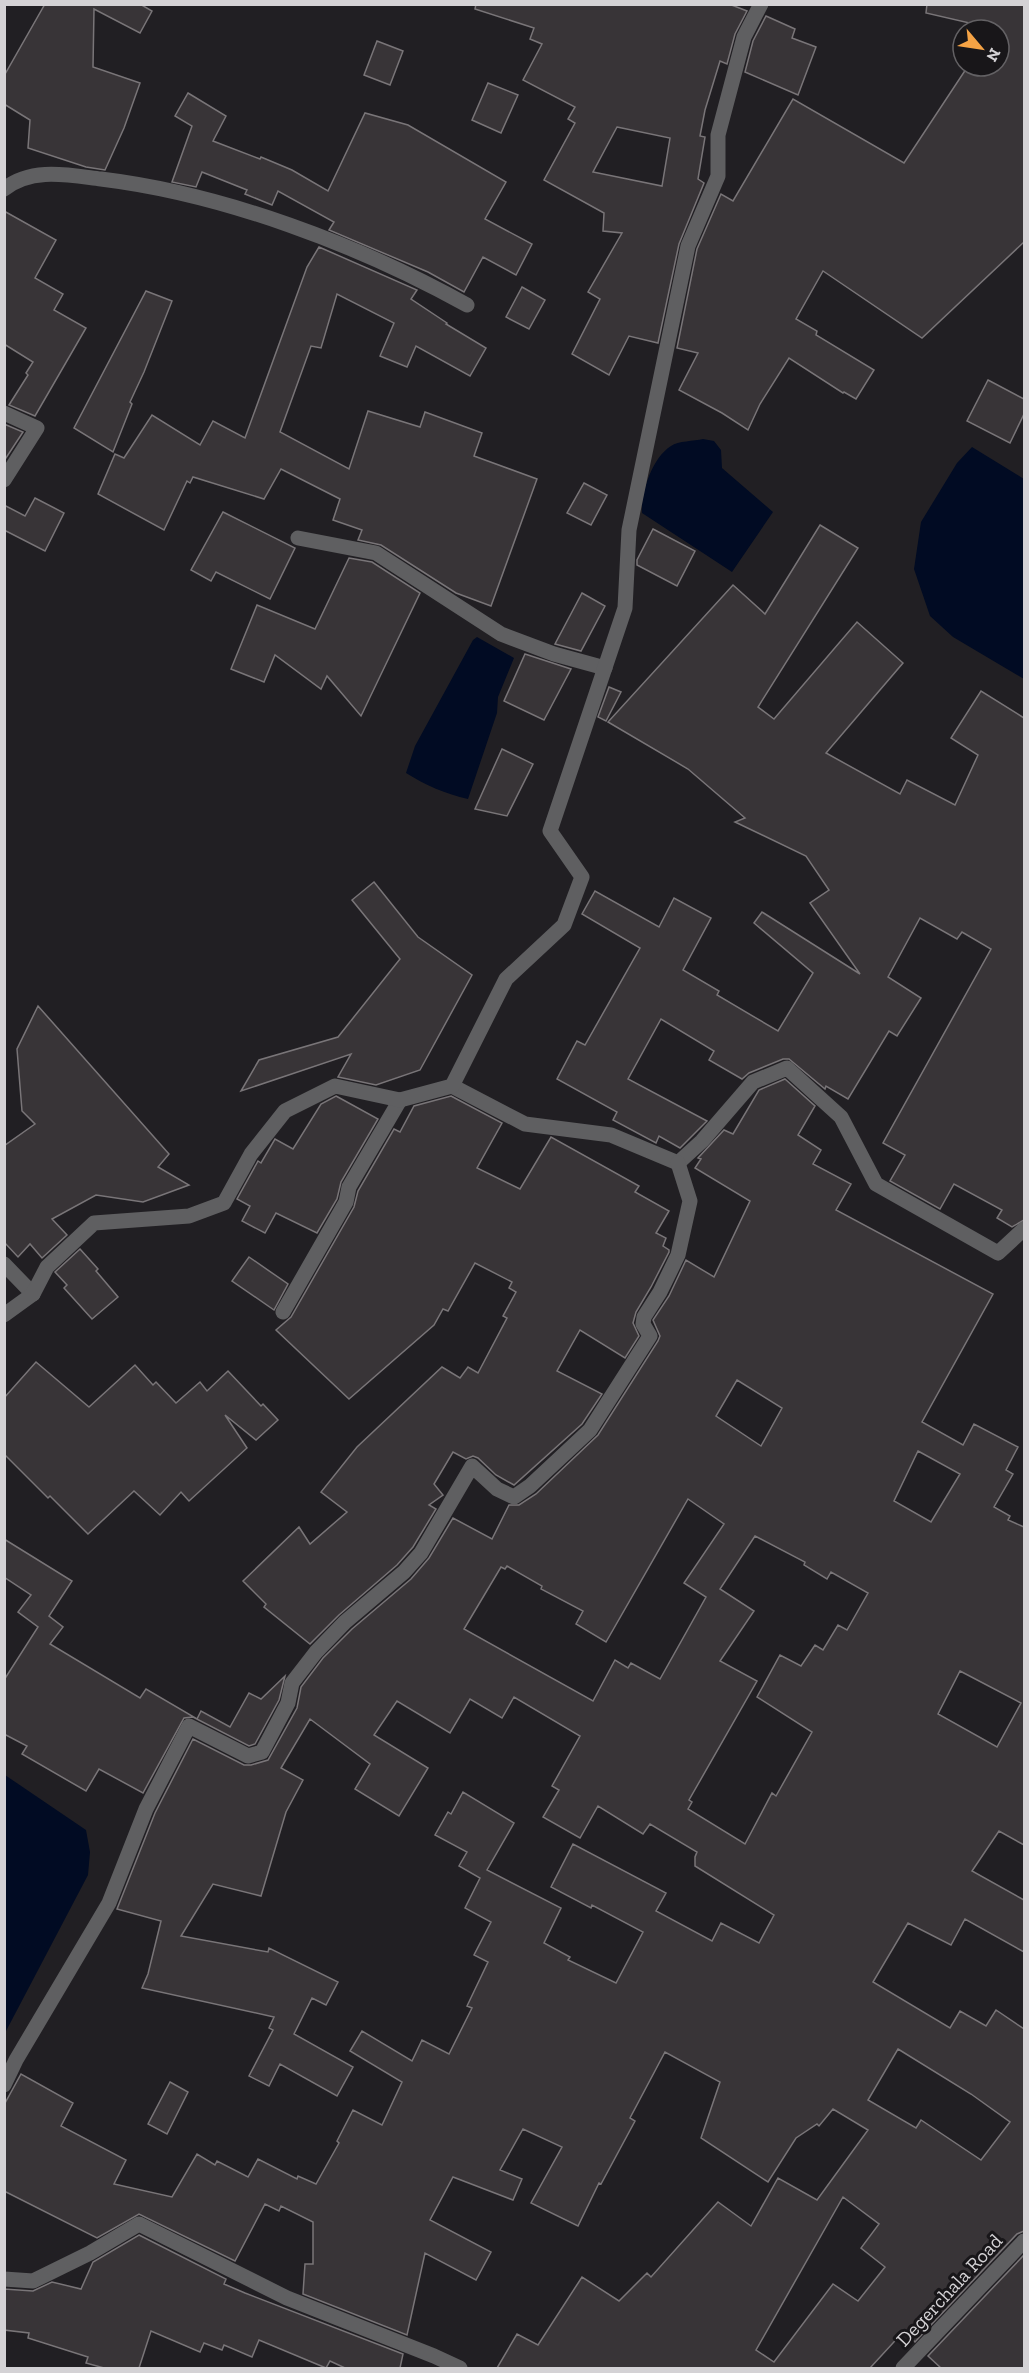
<svg xmlns="http://www.w3.org/2000/svg" width="1029" height="2373" font-family="'Zilla Slab',serif">
	<rect width="100%" height="100%" fill="#211f23"/>
	<g fill="#010b23">
		<path d="M 703,439 L 714,441 L 721,450 L 722,468 L 773,512 L 732,572 L 642,513 C 641,492 652,458 671,446 C 678,441 694,441 703,439 Z"/>
		<polygon points="972,447 1024,479 1024,679 953,637 930,616 914,569 921,522 957,463"/>
		<path d="M 477,637 L 514,658 L 498,697 L 497,713 L 468,799 C 446,794 425,785 406,773 L 415,746 L 473,640 Z"/>
		<polygon points="5,1775 86,1830 90,1852 88,1875 5,2033"/>
	</g>
	<g fill="#383437" stroke="#797578" stroke-width="1.5" fill-rule="evenodd">
		<polygon points="45,4 140,4 152,11 140,33 94,9 93,67 140,83 124,128 105,170 86,167 28,148 30,120 4,104 4,76"/>
		<path d="M 476,4 L 729,4 L 747,11 L 735,34 L 727,64 L 720,61 L 705,110 L 700,136 L 705,137 L 698,179 L 704,183 L 679,244 L 658,343 L 629,336 L 609,375 L 572,354 L 600,299 L 588,292 L 622,233 L 603,231 L 604,213 L 544,180 L 575,123 L 568,119 L 575,107 L 523,80 L 542,44 L 530,39 L 534,28 L 475,9 ZM 617,127 L 670,138 L 662,186 L 593,172 Z"/>
		<polygon points="927,4 1024,4 1024,242 922,338 823,271 796,319 817,331 816,335 874,370 856,399 844,392 843,393 789,358 760,404 748,430 722,413 679,390 698,353 677,348 697,249 721,194 733,201 793,99 904,163 968,66 999,66 999,30 972,30 974,24 926,13"/>
		<polygon points="766,16 795,29 792,38 816,47 798,95 745,72 753,41"/>
		<polygon points="377,41 403,51 390,85 364,75"/>
		<polygon points="488,83 518,95 501,133 472,120"/>
		<polygon points="188,93 226,116 213,141 260,159 261,157 292,170 328,191 365,113 408,125 506,182 485,219 532,244 516,275 483,257 464,292 428,272 329,230 334,222 278,191 272,205 245,194 247,190 202,172 196,187 172,182 192,126 175,116"/>
		<polygon points="4,211 56,240 35,278 63,294 54,310 86,328 35,416 9,405 28,375 26,373 33,362 4,344"/>
		<polygon points="319,247 417,290 411,299 447,323 446,324 486,348 470,376 416,346 407,367 380,356 394,323 337,294 321,348 311,346 280,432 349,469 368,411 420,427 425,412 482,433 474,456 537,479 491,606 456,593 381,545 358,540 362,530 333,520 340,499 281,469 264,499 193,477 190,483 187,481 164,530 98,494 115,454 124,458 152,415 200,445 213,421 245,438 307,267"/>
		<polygon points="522,287 545,300 529,329 506,317"/>
		<polygon points="146,291 172,301 144,372 130,402 132,404 113,452 74,428"/>
		<polygon points="988,380 1024,399 1024,414 1010,443 967,421"/>
		<polygon points="4,424 23,432 4,461"/>
		<polygon points="584,483 607,495 591,525 567,513"/>
		<polygon points="35,498 64,513 45,551 4,530 4,505 25,516"/>
		<polygon points="223,512 295,548 270,599 216,572 211,581 191,570"/>
		<polygon points="820,525 858,548 758,707 774,719 857,622 903,663 826,753 900,794 907,780 955,805 978,755 951,738 981,691 1024,718 1024,1220 1012,1227 997,1218 1002,1210 954,1184 940,1209 890,1181 905,1155 883,1143 991,949 962,932 957,939 920,918 888,977 921,998 897,1036 889,1031 848,1099 826,1086 825,1089 789,1059 783,1059 749,1073 742,1079 709,1060 714,1051 661,1019 628,1079 707,1121 680,1148 659,1136 656,1143 613,1120 617,1112 557,1079 577,1041 585,1045 640,948 582,914 595,891 659,927 674,898 711,918 683,970 719,991 717,995 778,1031 813,973 754,923 762,912 860,974 810,903 829,890 806,856 735,822 745,818 688,769 608,722 733,585 765,614"/>
		<polygon points="653,529 695,551 677,586 637,565 637,560"/>
		<polygon points="349,558 372,562 420,593 361,716 327,676 321,689 275,655 264,682 231,669 257,605 315,629"/>
		<polygon points="582,593 605,606 581,651 555,644"/>
		<polygon points="525,654 571,669 544,720 504,701"/>
		<polygon points="609,687 621,692 606,721 598,717"/>
		<polygon points="502,749 533,764 507,816 475,809"/>
		<polygon points="374,882 418,937 472,975 420,1070 376,1085 338,1077 351,1054 241,1091 259,1060 338,1037 400,959 352,900"/>
		<polygon points="38,1006 169,1154 158,1167 189,1185 143,1202 96,1195 52,1219 67,1235 42,1258 30,1244 18,1257 4,1242 4,1146 35,1124 22,1111 17,1049"/>
		<path d="M 785,1079 L 815,1106 L 798,1135 L 821,1150 L 813,1164 L 851,1184 L 836,1210 L 993,1294 L 922,1422 L 963,1445 L 974,1424 L 1018,1447 L 1006,1470 L 1013,1474 L 994,1507 L 1010,1516 L 1008,1520 L 1024,1527 L 1024,1845 L 999,1831 L 972,1871 L 1024,1900 L 1024,1952 L 965,1919 L 951,1945 L 908,1923 L 873,1982 L 950,2028 L 960,2011 L 986,2026 L 996,2010 L 1024,2029 L 1024,2231 L 1017,2234 L 915,2342 L 904,2331 L 870,2368 L 497,2368 L 517,2334 L 538,2345 L 582,2277 L 619,2301 L 647,2273 L 651,2277 L 718,2202 L 751,2226 L 778,2178 L 817,2200 L 868,2130 L 833,2109 L 819,2126 L 817,2124 L 796,2138 L 768,2182 L 701,2138 L 720,2082 L 665,2052 L 630,2118 L 635,2121 L 601,2184 L 599,2183 L 578,2226 L 531,2203 L 562,2147 L 523,2129 L 500,2170 L 522,2179 L 513,2200 L 453,2177 L 430,2220 L 491,2252 L 476,2280 L 425,2253 L 407,2335 L 303,2294 L 305,2264 L 313,2264 L 313,2222 L 281,2206 L 279,2211 L 265,2204 L 235,2261 L 139,2214 L 97,2238 L 4,2191 L 4,2105 L 21,2074 L 73,2103 L 61,2126 L 126,2160 L 114,2184 L 172,2197 L 197,2154 L 215,2165 L 217,2161 L 248,2177 L 258,2159 L 297,2179 L 298,2176 L 316,2184 L 339,2143 L 337,2141 L 353,2110 L 382,2125 L 402,2082 L 350,2051 L 362,2031 L 412,2061 L 422,2040 L 449,2054 L 472,2008 L 467,2006 L 488,1962 L 474,1955 L 491,1922 L 465,1908 L 480,1878 L 459,1866 L 467,1852 L 435,1835 L 448,1812 L 451,1814 L 463,1792 L 514,1823 L 487,1870 L 561,1908 L 544,1943 L 570,1957 L 568,1960 L 616,1983 L 643,1932 L 592,1905 L 591,1908 L 551,1887 L 573,1844 L 666,1893 L 656,1911 L 712,1941 L 721,1923 L 759,1943 L 774,1915 L 695,1866 L 695,1857 L 697,1852 L 650,1824 L 643,1834 L 598,1806 L 580,1838 L 543,1817 L 559,1790 L 552,1786 L 580,1736 L 514,1697 L 502,1718 L 470,1699 L 450,1733 L 397,1701 L 374,1735 L 428,1768 L 399,1816 L 355,1789 L 370,1764 L 310,1719 L 281,1768 L 303,1780 L 286,1812 L 261,1896 L 213,1884 L 181,1936 L 268,1952 L 269,1948 L 338,1982 L 326,2005 L 312,1998 L 294,2034 L 353,2067 L 337,2096 L 280,2064 L 269,2086 L 249,2076 L 273,2030 L 269,2028 L 274,2017 L 142,1988 L 148,1974 L 161,1921 L 117,1909 L 155,1813 L 193,1739 L 244,1765 L 251,1765 L 268,1760 L 297,1708 L 301,1687 L 323,1658 L 352,1629 L 411,1579 L 429,1558 L 453,1518 L 492,1539 L 509,1505 L 519,1505 L 536,1494 L 598,1435 L 658,1341 L 660,1336 L 653,1320 L 669,1296 L 686,1260 L 714,1277 L 750,1201 L 695,1168 L 701,1159 L 698,1158 L 724,1130 L 733,1134 L 759,1090 ZM 737,1380 L 782,1408 L 761,1446 L 716,1416 ZM 918,1451 L 960,1474 L 931,1522 L 894,1501 ZM 688,1499 L 724,1524 L 684,1583 L 706,1597 L 660,1679 L 631,1663 L 628,1668 L 615,1660 L 593,1701 L 464,1629 L 501,1567 L 505,1569 L 507,1566 L 542,1586 L 541,1589 L 583,1611 L 576,1624 L 606,1642 ZM 755,1536 L 805,1562 L 804,1565 L 827,1579 L 831,1572 L 868,1593 L 847,1630 L 838,1625 L 823,1650 L 815,1645 L 801,1666 L 780,1655 L 757,1697 L 812,1732 L 776,1796 L 772,1793 L 745,1844 L 688,1809 L 692,1802 L 689,1800 L 757,1681 L 720,1661 L 754,1611 L 720,1589 ZM 960,1671 L 1021,1703 L 997,1747 L 938,1714 ZM 898,2049 L 971,2094 L 1010,2122 L 981,2160 L 921,2120 L 916,2128 L 868,2100 ZM 843,2197 L 879,2224 L 861,2248 L 885,2267 L 858,2301 L 833,2284 L 774,2362 L 756,2350 Z"/>
		<polygon points="336,1096 378,1119 341,1182 337,1199 317,1233 276,1213 265,1233 242,1221 250,1206 237,1199 258,1161 261,1163 275,1139 293,1149 321,1104"/>
		<polygon points="451,1096 502,1123 477,1168 520,1189 551,1137 639,1186 635,1192 669,1211 656,1233 666,1238 663,1246 669,1250 669,1252 651,1287 636,1312 633,1323 639,1336 625,1358 580,1330 557,1371 602,1394 582,1424 514,1485 496,1475 478,1458 473,1456 466,1459 453,1452 434,1484 443,1495 429,1505 436,1509 413,1547 397,1565 339,1615 310,1644 264,1607 266,1604 243,1581 299,1527 310,1544 347,1512 321,1492 357,1447 442,1367 460,1378 468,1367 478,1373 507,1318 503,1316 516,1292 509,1288 512,1282 475,1263 448,1311 443,1309 434,1325 349,1399 276,1330 291,1317 354,1207 358,1191 394,1129 400,1132 414,1106"/>
		<polygon points="80,1249 98,1269 96,1271 118,1297 92,1319 64,1288 67,1285 55,1272"/>
		<polygon points="249,1257 288,1284 274,1310 232,1281"/>
		<polygon points="36,1362 89,1407 135,1365 153,1385 156,1382 176,1403 200,1382 207,1391 228,1371 261,1406 263,1404 278,1420 256,1440 225,1415 247,1448 189,1501 181,1492 160,1515 134,1491 88,1534 50,1496 48,1498 4,1454 4,1398"/>
		<polygon points="4,1539 72,1581 49,1616 63,1627 50,1644 140,1698 146,1689 197,1719 201,1711 230,1727 249,1693 261,1699 285,1676 279,1700 255,1744 249,1746 193,1717 184,1718 143,1793 99,1769 86,1791 22,1754 27,1746 4,1734 4,1680 38,1627 18,1612 31,1595 4,1577"/>
		<polygon points="170,2082 188,2092 167,2134 148,2124"/>
		<polygon points="139,2235 226,2279 224,2284 245,2293 403,2354 400,2368 345,2368 330,2361 326,2368 259,2340 252,2357 224,2345 222,2350 204,2343 200,2352 151,2331 139,2368 104,2368 86,2363 88,2357 28,2338 29,2333 4,2330 4,2289 33,2291 52,2282 81,2289 93,2262"/>
		<polygon points="1024,2255 1024,2368 941,2368 928,2356"/>
	</g>
	<g fill="none" stroke-linecap="round" stroke-linejoin="round">
		<g stroke="#5f5f61" stroke-width="15">
			<path d="M 4,189 C 32,167 68,175 101,179 C 224,194 359,245 467,305"/>
			<polyline points="4,413 37,428 4,480"/>
			<polyline points="298,538 376,553 501,634 554,654 605,668"/>
			<polyline points="452,1086 525,1124 611,1135 678,1163 702,1141 753,1082 787,1068 841,1117 876,1184 998,1253 1024,1229"/>
			<polyline points="4,1264 33,1294"/>
			<polyline points="283,1312 346,1202 349,1187 400,1100"/>
			<polyline points="4,1315 33,1294 47,1267 94,1223 189,1216 224,1203 251,1154 285,1111 335,1086 400,1100 452,1086 506,979 564,925 582,877 550,831 625,608 629,530 688,246 718,176 718,135 744,37 761,4"/>
			<polyline points="4,2085 16,2060 109,1903 146,1809 189,1726 248,1756 262,1752 288,1703 292,1683 316,1652 345,1622 404,1572 421,1553 472,1466 497,1489 514,1497 530,1486 590,1430 650,1336 643,1324 644,1317 660,1292 678,1255 690,1201 678,1163"/>
			<polyline points="4,2279 33,2281 90,2253 139,2224 287,2298 434,2356 460,2368"/>
			<polyline points="903,2368 1024,2241"/>
		</g>
	</g>
	<g text-anchor="middle" dominant-baseline="central" stroke-width="6" stroke-linejoin="round" paint-order="stroke">
		<g font-size="20" fill="#d4d2d5" stroke="#181619">
			<text transform="translate(949 2290) rotate(-47)">Degerchala Road</text>
		</g>
	</g>
	<rect width="1029" height="2373" fill="none" stroke="#d4d2d5" stroke-width="12"/>
	<g transform="translate(981 48) rotate(119)"><circle r="28" fill="#181619" stroke="#636164" stroke-width="1.5"/>
	<path d="M0-4.5L10 22L0 15L-10 22Z" fill="#f5a345"/>
	<text y="-9" font-size="16" font-weight="bold" text-anchor="middle" fill="#d4d2d5">N</text>
	</g>
</svg>
